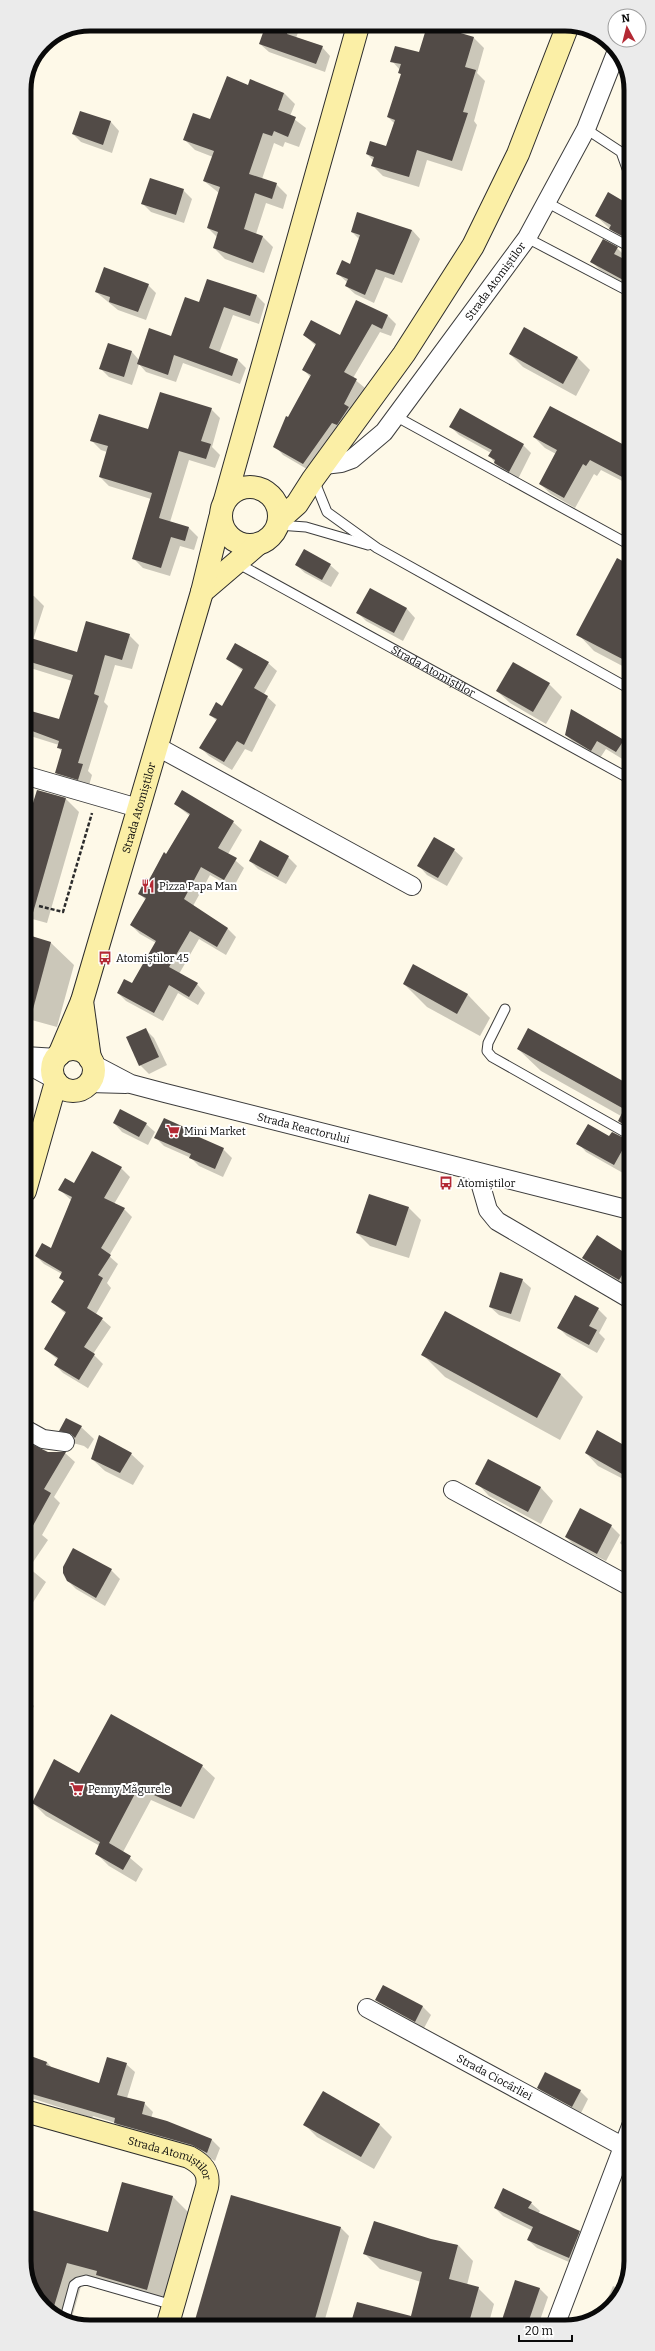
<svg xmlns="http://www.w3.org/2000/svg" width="655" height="2351" font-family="Bitter,serif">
	<rect width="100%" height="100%" fill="#fef9e8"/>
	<g fill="#0003">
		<polygon points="428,26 474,38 484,48 477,73 485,81 474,121 477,125 462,171 427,160 419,187 383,176 372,165 374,161 367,154 387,148 394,123 388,117 401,75 400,70 392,61 420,54"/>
		<polygon points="266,27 300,27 296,38 322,47 330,56 325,72 269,52 260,44"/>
		<polygon points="249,86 284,93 295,104 290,116 306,128 299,147 285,142 283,147 274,143 262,179 276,184 287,195 283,209 266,203 256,234 262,236 273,247 264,273 225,259 214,248 218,238 208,228 219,193 204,181 213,157 195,150 184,139 211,120"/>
		<polygon points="81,112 111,122 119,131 112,153 81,142 73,134"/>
		<polygon points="183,190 192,199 184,223 151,212 143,204"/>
		<polygon points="630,206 630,243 619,237 596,216"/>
		<polygon points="412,230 420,239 402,283 385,277 374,303 355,294 346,286 348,283 337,273 350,265 360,240 352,232"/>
		<polygon points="603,241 617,248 626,257 624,260 630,263 630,287 600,270 592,262"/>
		<polygon points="148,285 156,293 146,320 118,310 96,292"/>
		<polygon points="257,296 265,304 259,324 233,315 219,353 237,359 246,368 240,384 183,363 176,382 146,372 139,364 132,385 109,377 100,368 132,352 139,360 172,337 200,304"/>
		<polygon points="356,302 388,316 396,324 391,336 380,332 353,378 365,388 352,412 312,472 283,455 275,446 311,378 304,370 316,346 304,335 340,337"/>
		<polygon points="525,328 578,358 590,370 576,396 523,367 510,354"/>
		<polygon points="211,409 220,418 212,447 220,455 215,468 189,460 170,522 189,528 198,537 194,550 180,546 170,576 143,568 133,558 151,499 109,486 100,477 107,452 101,450 91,440 149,431"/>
		<polygon points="451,427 523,445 531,453 518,479 503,472 495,463 490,456 491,453 459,435"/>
		<polygon points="534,437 630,450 630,485 601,470 597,476 594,474 575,508 551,494 540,484 556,454 545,448"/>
		<polygon points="296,565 330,565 339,573 331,587 305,573"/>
		<polygon points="630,566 630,670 594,651 578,634"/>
		<polygon points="370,589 407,609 415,618 403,641 366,621 358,613"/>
		<polygon points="24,594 34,596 44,606 33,640 78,653 129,635 139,645 132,669 115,665 104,702 108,706 88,771 92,775 88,789 66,782 56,773 62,752 58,747 59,745 24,734 24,710 60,720 72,681 24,666"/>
		<polygon points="227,659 268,663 277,671 264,694 276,705 252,752 245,749 232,770 209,756 201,748 217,721 210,715 223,707 243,671"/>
		<polygon points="549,684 562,697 546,724 510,703 497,691"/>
		<polygon points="566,735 623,740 630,747 630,751 624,760 606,749 600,758 575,744"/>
		<polygon points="37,791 66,799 79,812 47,923 25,917 24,835"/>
		<polygon points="175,804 233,822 242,830 228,854 244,868 233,888 210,875 193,906 228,929 236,937 226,955 199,939 179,974 197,984 205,993 198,1005 178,993 163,1021 126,1001 118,993 132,984 156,943 140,934 131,925 146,900 139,893 166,855 190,816"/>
		<polygon points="435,838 454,850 463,858 447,886 427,875 419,866"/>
		<polygon points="288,857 297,866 286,884 258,869 250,861"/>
		<polygon points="25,935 51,943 74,965 57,1027 28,1019 25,1033"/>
		<polygon points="414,966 468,995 490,1018 480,1036 427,1007 404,984"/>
		<polygon points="145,1029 154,1038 167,1065 149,1074 140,1065"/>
		<polygon points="518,1049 630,1091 630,1132 619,1121 621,1116 541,1071"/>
		<polygon points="164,1119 184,1128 192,1135 223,1149 232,1158 223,1177 199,1166 191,1158 164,1146 156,1138"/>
		<polygon points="114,1123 146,1124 155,1132 148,1145 122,1132"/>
		<polygon points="627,1141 630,1144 630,1159 623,1173 586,1152 578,1143"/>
		<polygon points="121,1168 130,1177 114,1204 124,1209 132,1217 109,1256 118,1264 107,1283 111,1288 96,1314 111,1327 93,1354 103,1364 88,1388 63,1373 55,1365 58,1360 45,1349 66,1314 52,1302 65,1282 60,1278 62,1274 44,1264 36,1256 52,1250 71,1200 60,1190"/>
		<polygon points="409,1208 421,1220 409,1258 370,1246 357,1233"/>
		<polygon points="597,1236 630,1257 630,1284 628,1288 591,1267 583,1258"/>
		<polygon points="522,1280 531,1288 520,1322 499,1315 490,1307"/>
		<polygon points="575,1296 598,1309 607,1318 599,1333 605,1339 597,1353 567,1336 558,1327"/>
		<polygon points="445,1312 561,1375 583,1397 560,1440 445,1377 422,1354"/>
		<polygon points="81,1427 94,1439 88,1449 84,1446 73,1443 61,1430"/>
		<polygon points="25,1441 47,1453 65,1453 75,1462 54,1497 60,1503 42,1535 48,1540 29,1568 46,1582 25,1615"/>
		<polygon points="631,1450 631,1483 598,1466 586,1453"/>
		<polygon points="131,1454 144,1466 133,1485 105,1471 92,1459"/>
		<polygon points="489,1460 541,1488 553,1501 541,1524 489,1496 477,1483"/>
		<polygon points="611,1526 620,1535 606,1561 574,1545 566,1537"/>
		<polygon points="630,1526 631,1527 631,1553 620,1543"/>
		<polygon points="111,1570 120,1579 105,1606 76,1589 68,1581"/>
		<polygon points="25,1697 34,1706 25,1723"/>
		<polygon points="202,1766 215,1778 194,1819 151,1800 123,1852 143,1869 136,1882 109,1866 96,1853 100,1846 46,1816 33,1803 79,1775"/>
		<polygon points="383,1986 423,2007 431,2015 423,2030 384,2008 376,2000"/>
		<polygon points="29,2056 47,2062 52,2068 99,2084 126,2064 135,2072 127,2098 144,2103 153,2112 151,2118 211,2139 220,2148 215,2161 202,2153 123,2131 116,2123 93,2116 92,2118 25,2096 25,2064"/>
		<polygon points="538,2088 580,2091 588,2099 580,2115 546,2096"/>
		<polygon points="379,2124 392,2137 374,2169 317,2137 305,2125"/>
		<polygon points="123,2183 173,2197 189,2213 163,2305 83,2279 71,2321 46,2310 25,2274 108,2233"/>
		<polygon points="531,2203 540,2211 538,2214 579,2232 588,2240 578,2266 537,2248 528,2240 533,2231 503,2216 495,2208"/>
		<polygon points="341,2228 349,2236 323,2326 194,2327"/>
		<polygon points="431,2240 458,2245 473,2261 467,2285 478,2288 494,2304 488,2326 351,2326 358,2303 411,2317 421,2282 380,2269 365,2254"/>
		<polygon points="613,2286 620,2289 615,2304 602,2312"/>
		<polygon points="539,2288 548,2297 538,2326 501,2326"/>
	</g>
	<g fill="#524b47">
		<polygon points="427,26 437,26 474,37 465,67 476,70 463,112 468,113 452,161 417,150 409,177 371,166 374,157 366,154 370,141 386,146 395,120 387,117 401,74 398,73 401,64 390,62 395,46 419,52"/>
		<polygon points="265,27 289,27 287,34 323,46 316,64 259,44"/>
		<polygon points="227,76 248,85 250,79 284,93 278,110 296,117 288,137 274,131 272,136 263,133 249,174 277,183 272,199 255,193 244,229 263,236 253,263 213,248 218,232 207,228 220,187 203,181 214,151 183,140 193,113 210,119"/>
		<polygon points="80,111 111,121 103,145 72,134"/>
		<polygon points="150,178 184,189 176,215 141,204"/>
		<polygon points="608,192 630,205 630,227 624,237 609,229 611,225 595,216"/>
		<polygon points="357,212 412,230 394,275 376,269 365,295 345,286 348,279 336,274 342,260 350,264 360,235 351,232"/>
		<polygon points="603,239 618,247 614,254 630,262 630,273 625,281 590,262"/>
		<polygon points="104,267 149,284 138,312 109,302 110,297 95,292"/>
		<polygon points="207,279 257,295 250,316 224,307 209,348 238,359 232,376 174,355 168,375 137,364 149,328 171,336 185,297 199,302"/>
		<polygon points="356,300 388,315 382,329 372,324 344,372 357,379 344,404 349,407 337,425 332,423 303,464 273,447 286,416 288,417 311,375 302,370 316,344 303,335 311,320 340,335"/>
		<polygon points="524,327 578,357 563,384 509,354"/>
		<polygon points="108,343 132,351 124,377 99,369"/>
		<polygon points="160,392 212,408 201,441 211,444 206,459 179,451 159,518 189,527 185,541 171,537 161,568 132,559 152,493 99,477 108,446 90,441 99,414 148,429"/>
		<polygon points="550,406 630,448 630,472 626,479 590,460 586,466 583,464 564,498 539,484 557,450 533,437"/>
		<polygon points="460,408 524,444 509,472 494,463 495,460 488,456 492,450 449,427"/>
		<polygon points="304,549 331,564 322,580 295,565"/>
		<polygon points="617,558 630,565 630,663 576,635"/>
		<polygon points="370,588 407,608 394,633 356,613"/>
		<polygon points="86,621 130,634 122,660 105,655 94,694 99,696 78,763 83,764 78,780 55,773 62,749 57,748 59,741 24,728 24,709 59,719 73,675 24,660 24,636 77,652"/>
		<polygon points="235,643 269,662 254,688 268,696 244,745 237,741 224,762 199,748 217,719 209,715 216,702 222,706 243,669 226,659"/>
		<polygon points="513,662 550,683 533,712 496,691"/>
		<polygon points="571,709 624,740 616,752 597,741 591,751 565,735"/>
		<polygon points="37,790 66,798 28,930 25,929 24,832"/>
		<polygon points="182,790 234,821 218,848 237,858 224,880 201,867 184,899 228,928 217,947 190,931 169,967 198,983 189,997 169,985 154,1013 117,993 124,979 132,983 156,941 130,925 146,898 138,894 146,878 149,880 164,852 166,854 190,814 174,804"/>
		<polygon points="434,837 455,849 438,878 417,866"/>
		<polygon points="260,840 289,856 278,877 249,861"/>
		<polygon points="25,934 51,942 29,1024 25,1023"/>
		<polygon points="413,964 468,994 457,1014 403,984"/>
		<polygon points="146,1028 159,1057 139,1066 126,1037"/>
		<polygon points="528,1028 630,1085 630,1128 618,1121 624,1109 517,1049"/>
		<polygon points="120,1109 147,1123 139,1137 113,1123"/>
		<polygon points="164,1118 184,1127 183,1130 224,1148 215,1169 189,1158 191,1154 154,1138"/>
		<polygon points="588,1124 609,1136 612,1132 628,1140 614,1165 576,1144"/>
		<polygon points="92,1151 122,1167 104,1198 125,1208 101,1248 111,1255 98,1275 103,1278 87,1308 103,1318 84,1347 95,1354 79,1380 54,1365 58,1358 44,1349 66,1312 51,1302 64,1281 59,1278 62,1272 35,1256 42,1243 51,1248 72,1197 58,1190 65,1178 74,1183"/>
		<polygon points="369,1194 409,1207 396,1246 356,1233"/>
		<polygon points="597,1235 630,1256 630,1262 619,1280 582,1258"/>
		<polygon points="500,1272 523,1279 511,1314 489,1307"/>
		<polygon points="575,1295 599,1308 589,1326 597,1330 589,1345 557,1328"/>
		<polygon points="445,1311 561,1374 537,1418 421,1355"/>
		<polygon points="66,1418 82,1426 75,1438 71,1434 59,1431"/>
		<polygon points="597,1430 631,1449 631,1479 585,1453"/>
		<polygon points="99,1435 132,1453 120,1473 91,1459"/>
		<polygon points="25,1441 48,1452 66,1452 44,1489 51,1493 25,1540"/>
		<polygon points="488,1459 541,1487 528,1512 475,1484"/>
		<polygon points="580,1508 612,1525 597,1554 565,1537"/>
		<polygon points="73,1548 112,1569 96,1598 67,1581 63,1573 63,1567"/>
		<polygon points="111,1714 203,1765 181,1807 138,1788 109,1843 131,1856 123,1870 95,1854 100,1842 32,1803 54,1759 79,1773"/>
		<polygon points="383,1985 423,2006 415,2022 375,2000"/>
		<polygon points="28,2055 47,2062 46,2065 99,2083 107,2057 127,2063 117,2095 145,2102 142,2114 167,2121 212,2139 207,2153 192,2145 114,2123 115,2118 25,2092 25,2064"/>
		<polygon points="545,2072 581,2090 572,2107 537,2088"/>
		<polygon points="323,2091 380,2124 361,2157 303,2125"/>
		<polygon points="122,2182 173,2196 147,2290 96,2275 97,2271 67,2263 52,2313 46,2310 25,2274 25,2208 108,2232"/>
		<polygon points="503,2188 532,2202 528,2208 580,2231 569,2258 527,2240 533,2227 494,2208"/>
		<polygon points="231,2195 341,2227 313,2326 193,2327"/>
		<polygon points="374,2221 431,2239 458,2245 449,2279 479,2287 468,2326 350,2326 357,2302 411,2316 422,2272 363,2254"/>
		<polygon points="515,2280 540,2288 527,2326 500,2326"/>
	</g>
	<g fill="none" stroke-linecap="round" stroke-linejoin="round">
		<g stroke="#3d3d3d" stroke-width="11">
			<g id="service">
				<polyline points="586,129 621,152 630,177"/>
				<polyline points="548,203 630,247"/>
				<polyline points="527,238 630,292"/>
				<polyline points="397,417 630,545"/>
				<polyline points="314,480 327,512 377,548 630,689"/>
				<polyline points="278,525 306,527 368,545"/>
				<path id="s1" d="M 237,563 L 630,779"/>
				<polyline points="505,1009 488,1043 487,1051 492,1057 630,1135"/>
				<polyline points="65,2318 74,2285 78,2282 86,2280 173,2305"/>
			</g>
		</g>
		<g stroke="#3d3d3d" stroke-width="20">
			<g id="minor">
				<path id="s2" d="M 324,465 L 341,463 L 352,459 L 384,432 L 527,238 L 586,129 L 616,53"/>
				<polyline points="156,746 412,886"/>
				<polyline points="24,775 138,808"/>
				<polyline points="25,1056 57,1058"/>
				<polyline points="25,1063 54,1079"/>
				<path id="s3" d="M 93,1064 L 131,1084 L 165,1093 L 630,1210"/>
				<polyline points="89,1083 126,1084"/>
				<polyline points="477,1172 488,1210 497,1221 630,1299"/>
				<polyline points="25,1429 43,1439 65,1442"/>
				<polyline points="453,1490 631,1587"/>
				<path id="s4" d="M 367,2008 L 622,2146"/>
				<polyline points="555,2326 631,2126"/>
			</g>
		</g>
		<g stroke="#2c2c2c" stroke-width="24">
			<g id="secondary">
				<circle cx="250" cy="516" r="29"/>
				<polyline points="225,500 358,26"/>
				<polyline points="279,520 297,504 313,479 404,354 473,246 518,154 568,25"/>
				<polyline points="202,592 258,544"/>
				<polyline points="82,1001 90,1059"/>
				<circle cx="73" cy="1070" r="21"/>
				<path id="s5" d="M 59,1055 L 82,1001 L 202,592 L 220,518"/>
				<polyline points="25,1191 56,1082"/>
				<path id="s6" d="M 25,2111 L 189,2157 C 202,2164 210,2172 207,2187 L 167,2327"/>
			</g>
		</g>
		<polyline stroke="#2c2c2c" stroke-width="2.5" stroke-dasharray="4 2" stroke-linecap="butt" points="39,906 63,912 92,813"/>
		<use href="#service" stroke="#fff" stroke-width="9"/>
		<use href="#minor" stroke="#fff" stroke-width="18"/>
		<use href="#secondary" stroke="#fbefa6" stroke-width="22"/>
	</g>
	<defs>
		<g id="restaurant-bare" transform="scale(1.08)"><path d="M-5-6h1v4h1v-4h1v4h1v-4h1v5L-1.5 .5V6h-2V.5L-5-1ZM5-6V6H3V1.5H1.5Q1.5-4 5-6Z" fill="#b32934" stroke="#fff" stroke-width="2.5" paint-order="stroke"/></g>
		<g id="bus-bare" transform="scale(1.08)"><path d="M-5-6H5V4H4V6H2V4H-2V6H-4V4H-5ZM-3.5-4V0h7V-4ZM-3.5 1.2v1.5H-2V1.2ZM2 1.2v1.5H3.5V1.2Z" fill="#b32934" stroke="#fff" stroke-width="2.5" paint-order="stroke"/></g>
		<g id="supermarket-bare" transform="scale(1.08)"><path d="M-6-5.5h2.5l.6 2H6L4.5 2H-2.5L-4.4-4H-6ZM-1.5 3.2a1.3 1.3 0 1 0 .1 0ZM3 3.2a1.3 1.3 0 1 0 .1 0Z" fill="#b32934" stroke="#fff" stroke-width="2.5" paint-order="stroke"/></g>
	</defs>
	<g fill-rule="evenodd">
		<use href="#restaurant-bare" x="148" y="886"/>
		<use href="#bus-bare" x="105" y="958"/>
		<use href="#supermarket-bare" x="173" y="1131"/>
		<use href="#bus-bare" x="446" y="1183"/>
		<use href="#supermarket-bare" x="77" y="1789"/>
	</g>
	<g text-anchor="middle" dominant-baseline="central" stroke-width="4" stroke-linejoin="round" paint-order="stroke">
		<g font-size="11" fill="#0a0a0a" stroke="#fff">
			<text stroke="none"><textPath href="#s2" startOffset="258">Strada Atomiștilor</textPath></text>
			<text stroke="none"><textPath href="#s1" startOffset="224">Strada Atomiștilor</textPath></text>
			<text stroke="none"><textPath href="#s5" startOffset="260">Strada Atomiștilor</textPath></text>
			<text stroke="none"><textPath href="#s3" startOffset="221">Strada Reactorului</textPath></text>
			<text stroke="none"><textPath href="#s4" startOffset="145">Strada Ciocârliei</textPath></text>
			<text stroke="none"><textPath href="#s6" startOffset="154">Strada Atomiștilor</textPath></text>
		</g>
		<g font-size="11" fill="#0a0a0a" stroke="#fff" text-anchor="start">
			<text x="159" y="886">Pizza Papa Man</text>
			<text x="116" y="958">Atomiștilor 45</text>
			<text x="184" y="1131">Mini Market</text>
			<text x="457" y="1183">Atomiștilor</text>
			<text x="88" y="1789">Penny Măgurele</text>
		</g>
	</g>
	<path d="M0 0H655V2351H0ZM90 31H565A59 59 0 0 1 624 90V2261A59 59 0 0 1 565 2320H90A59 59 0 0 1 31 2261V90A59 59 0 0 1 90 31Z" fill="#ebebeb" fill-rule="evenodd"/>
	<path fill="none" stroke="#0a0a0a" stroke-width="5" d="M90 31H565A59 59 0 0 1 624 90V2261A59 59 0 0 1 565 2320H90A59 59 0 0 1 31 2261V90A59 59 0 0 1 90 31Z"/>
	<g transform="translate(627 28) rotate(353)"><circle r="19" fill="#ffffff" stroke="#9d9d9d"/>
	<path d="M0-3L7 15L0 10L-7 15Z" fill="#b32934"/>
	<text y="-6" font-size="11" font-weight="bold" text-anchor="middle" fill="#0a0a0a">N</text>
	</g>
	<path d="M519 2335v6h53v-6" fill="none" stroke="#0a0a0a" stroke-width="2"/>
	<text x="525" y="2335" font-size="12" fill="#0a0a0a" stroke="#ffffff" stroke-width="3" paint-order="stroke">20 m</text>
</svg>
